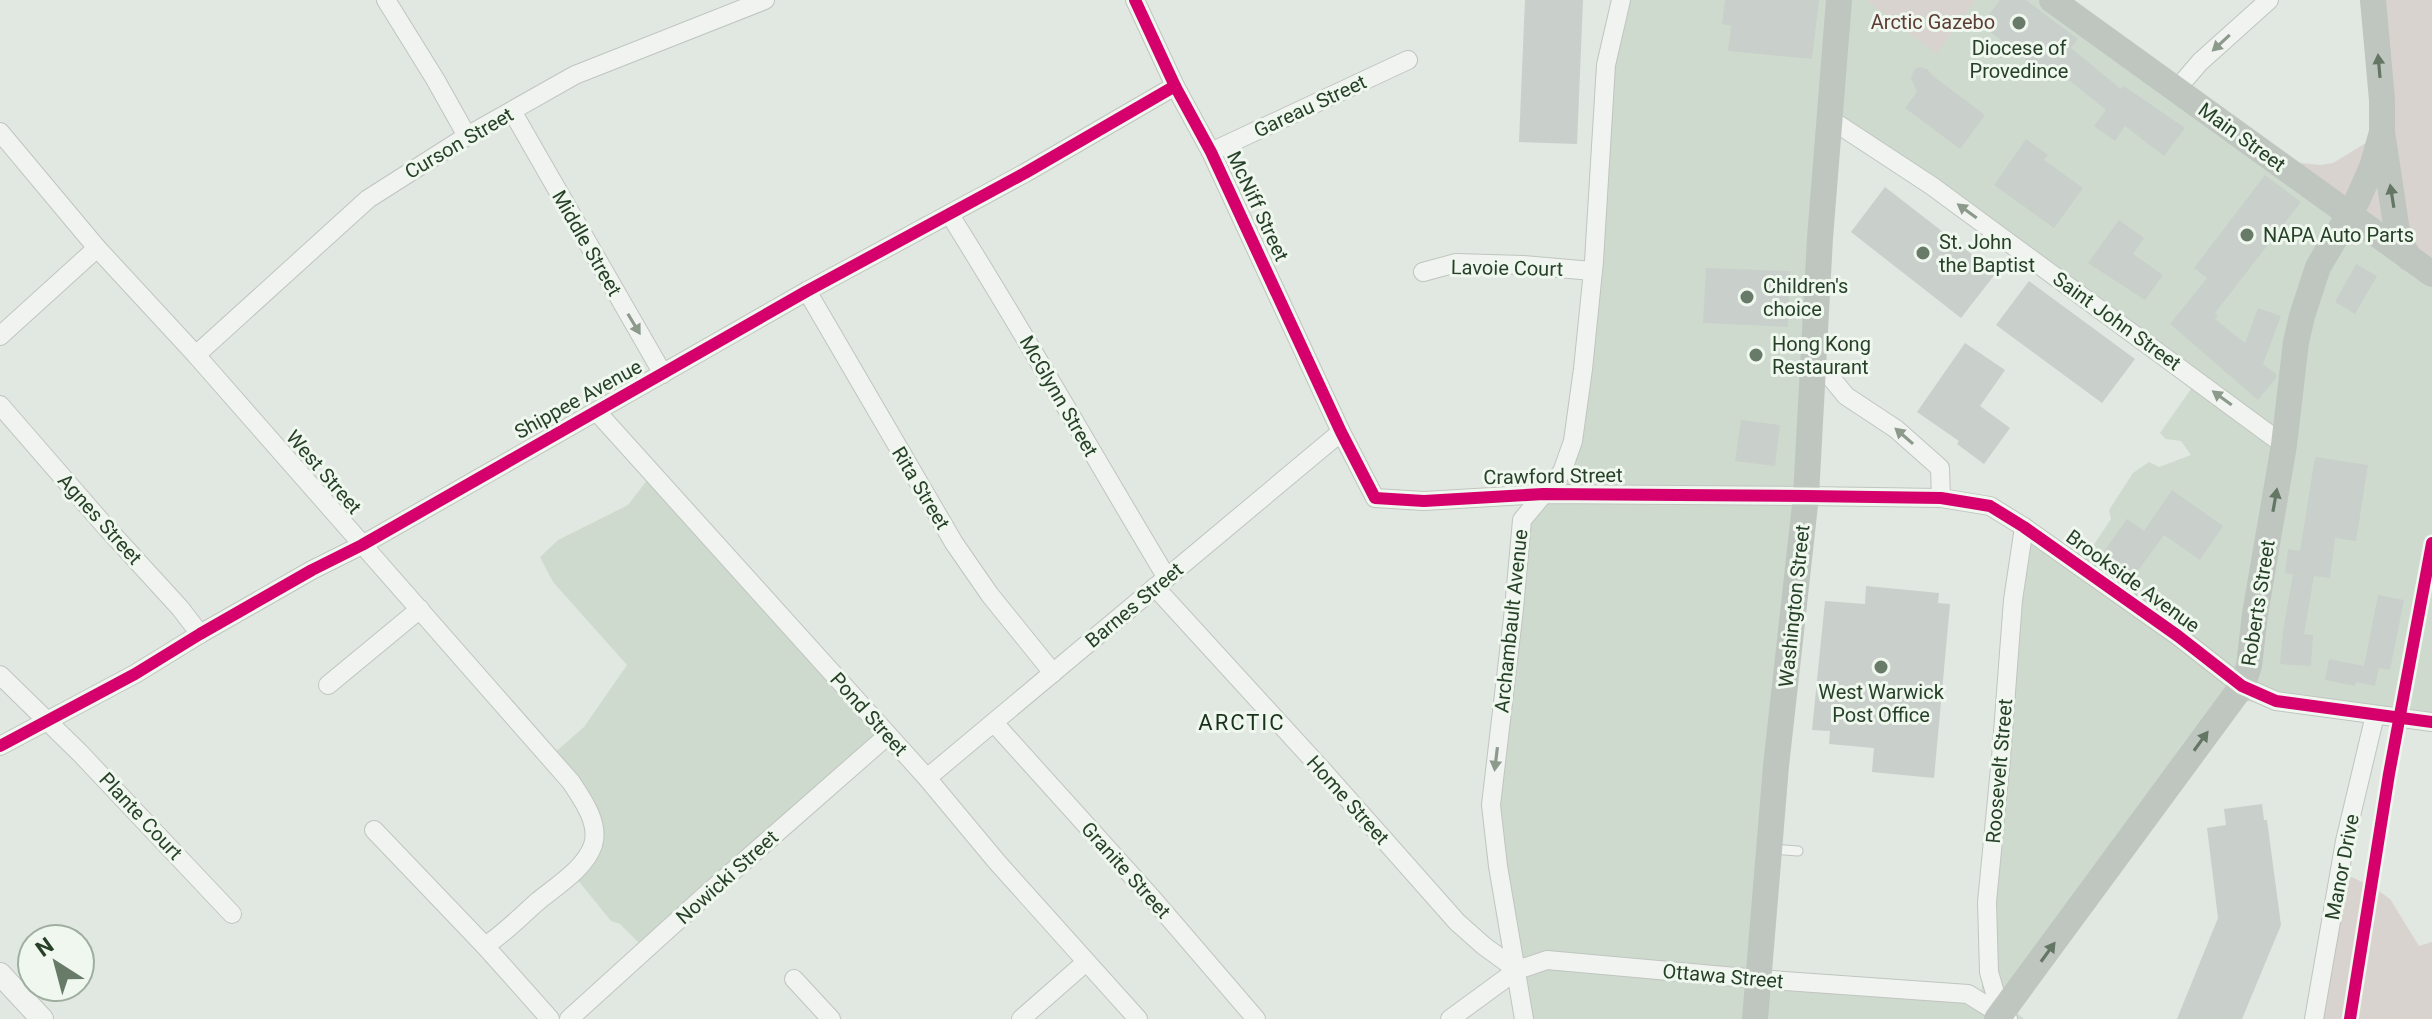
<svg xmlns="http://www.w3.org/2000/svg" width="2432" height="1019" font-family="Roboto,sans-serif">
	<rect width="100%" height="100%" fill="#e1e7e1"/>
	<g fill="#cfdacf" fill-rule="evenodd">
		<path d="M 1619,0 L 2055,0 L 2432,271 L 2432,724 L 2374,717 L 2361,703 L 2226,701 L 2004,1001 L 2024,1019 L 1526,1019 L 1492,795 L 1515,584 L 1535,497 L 1565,463 ZM 1840,124 L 2196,382 L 2160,433 L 2166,439 L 2181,441 L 2191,455 L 2159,467 L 2149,462 L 2133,473 L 2109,510 L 2111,519 L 2083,561 L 2014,519 L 1981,999 L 1752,971 Z"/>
		<polygon points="652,474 885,731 643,947 620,924 611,921 572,873 594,834 552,755 584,727 627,665 553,582 540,557 558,540 628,505"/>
	</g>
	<g fill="#d9d3cf">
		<polygon points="1866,0 1975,0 1937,54"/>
		<polygon points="2373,0 2432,0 2432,271 2280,161 2320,165 2333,163 2379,135"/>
		<polygon points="2341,872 2373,887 2390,899 2419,946 2432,942 2432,1019 2314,1019"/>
	</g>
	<g fill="#c9cfca">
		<polygon points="1525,0 1583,0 1577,144 1519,142"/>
		<polygon points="1725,0 1819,0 1812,59 1728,51 1731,26 1722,24"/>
		<polygon points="2000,0 2026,0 2078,39 2071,48 2121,89 2124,86 2185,128 2164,156 2125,126 2115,141 2094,126 2106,110 2055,69 2049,77 1981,25"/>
		<polygon points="1919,67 1927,69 1933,76 1985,115 1960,149 1905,108 1917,92 1911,78 1914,70"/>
		<polygon points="2026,139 2048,155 2044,160 2083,188 2054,228 1994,185"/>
		<polygon points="2265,175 2301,202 2215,313 2218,315 2215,319 2245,343 2258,308 2281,316 2263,364 2276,374 2276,378 2258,400 2170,324 2207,278 2194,268"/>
		<polygon points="1885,187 1996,273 1961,318 1851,232"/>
		<polygon points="2119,220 2144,238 2133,254 2163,275 2145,300 2088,263"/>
		<polygon points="2356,264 2377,276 2355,314 2335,302"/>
		<polygon points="1706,268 1790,271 1788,327 1703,323"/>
		<polygon points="2029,281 2135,359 2102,403 1996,325"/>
		<polygon points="1965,343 2005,370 1980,406 2010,428 1984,464 1957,444 1959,441 1917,412"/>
		<polygon points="1741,420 1780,425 1775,466 1735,461"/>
		<polygon points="2315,457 2368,465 2356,541 2335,538 2330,578 2314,576 2304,634 2313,635 2311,666 2280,664 2283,631 2293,574 2285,573 2288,549 2300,551"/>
		<polygon points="2172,490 2223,526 2200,560 2164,535 2134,576 2102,554 2127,519 2144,531"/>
		<polygon points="1866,586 1939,593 1938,603 1950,604 1934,778 1872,772 1874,748 1829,744 1830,731 1812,730 1825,601 1865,604"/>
		<polygon points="2378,595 2404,600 2390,670 2379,668 2375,686 2356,682 2355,686 2325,680 2329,659 2364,666"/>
		<polygon points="2262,804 2264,820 2267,820 2281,925 2242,1019 2177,1019 2218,918 2207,828 2226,825 2224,809"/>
	</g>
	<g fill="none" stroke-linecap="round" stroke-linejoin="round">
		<g stroke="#bfc5bf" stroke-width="11">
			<polyline id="service" points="1772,849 1798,851"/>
		</g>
		<g stroke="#bfc5bf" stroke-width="20">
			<g id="minor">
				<polyline points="386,0 435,79 467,136"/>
				<polyline points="1135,0 1175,86 1211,152 1341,432 1375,498 1424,501 1543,494 1806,496 1941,498 1990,506 2024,527 2178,636 2242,686 2276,701 2432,722"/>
				<polyline points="2176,90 2200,62 2269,0"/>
				<polyline points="512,111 663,374"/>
				<polyline points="1830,119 1932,186 2284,445"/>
				<path d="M 0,132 L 97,248 L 196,355 L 571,782 C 582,799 600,823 593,845 C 585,869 556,886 537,902 C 520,917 505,933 485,946"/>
				<polyline points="1211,152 1408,60"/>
				<path d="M 950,215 C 1025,334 1094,457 1167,578"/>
				<polyline points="1423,272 1456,263 1523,265 1592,271"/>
				<polyline points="807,291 954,543 990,595 1053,673"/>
				<polyline points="0,336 97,248"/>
				<polyline points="196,355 368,199 467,136 575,75 765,0"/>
				<polyline points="1812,366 1828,374 1846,396 1896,429 1940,468 1941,498"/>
				<polyline points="0,405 105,526 180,608 200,634"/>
				<polyline points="597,412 927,778 997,862 1138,1019"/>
				<polyline points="1155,587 1325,773 1457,922 1484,946 1517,970"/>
				<polyline points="0,675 80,753 232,914"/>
				<polyline points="328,685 420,609"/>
				<polyline points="995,724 1152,898 1256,1019"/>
				<polyline points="0,746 135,674 200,634 312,570 362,545 807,291 1025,173 1175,86"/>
				<polyline points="927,778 1341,432"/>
				<polyline points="374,830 485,946 550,1019"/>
				<polyline points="794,979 831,1019"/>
				<polyline points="2001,1014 1989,972 1987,902 2001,758 2013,600 2024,527"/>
				<polyline points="569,1019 708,893 887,736"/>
				<polyline points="1021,1019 1086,962"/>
				<polyline points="1450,1019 1517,970 1547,960 1758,979 1968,994 2008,1019"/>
				<polyline points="1524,1019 1498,866 1491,805 1514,609 1522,520 1562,472 1573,441 1583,369 1594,261 1606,65 1621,0"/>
				<polyline points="2314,1019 2345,841 2375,715"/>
			</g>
		</g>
		<g stroke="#bfc5bf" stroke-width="24">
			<polyline id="tertiary" points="0,974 42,1019"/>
		</g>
		<use href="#service" stroke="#f1f3f1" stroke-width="9"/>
		<use href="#minor" stroke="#f1f3f1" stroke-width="18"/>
		<use href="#tertiary" stroke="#f1f3f1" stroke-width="22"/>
		<g stroke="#bfc6bf" stroke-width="26">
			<polyline points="2052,0 2432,274"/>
			<polyline points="2373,0 2382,100 2382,132 2398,238 2409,258"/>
			<polyline points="1755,1019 1776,766 1806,496 1820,238 1839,0"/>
			<polyline points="1997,1019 2242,686 2249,666 2255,614 2284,445 2296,342 2302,316 2318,267 2357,201 2372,167 2382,132"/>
		</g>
		<g stroke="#eff7ef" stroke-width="17">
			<g id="cycleway">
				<polyline points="1135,0 1175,86 1211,152 1341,432 1375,498 1424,501 1543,494 1806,496 1941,498 1990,506 2024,527 2178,636 2242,686 2276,701 2432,722"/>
				<polyline points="0,746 135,674 200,634 312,570 362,545 807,291 1025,173 1175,86"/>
				<polyline points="2350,1019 2389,774 2432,543"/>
			</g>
		</g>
		<use href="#cycleway" stroke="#d6006c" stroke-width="12"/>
	</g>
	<defs><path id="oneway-solid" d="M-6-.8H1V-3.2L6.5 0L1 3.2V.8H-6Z" transform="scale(2)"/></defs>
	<g fill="#8c9a8c">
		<use href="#oneway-solid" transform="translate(2221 43) rotate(137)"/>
		<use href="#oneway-solid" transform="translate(1967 211) rotate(-144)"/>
		<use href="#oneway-solid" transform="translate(634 324) rotate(59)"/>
		<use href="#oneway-solid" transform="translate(2222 398) rotate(-144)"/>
		<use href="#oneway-solid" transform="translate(1904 436) rotate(-139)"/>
		<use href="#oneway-solid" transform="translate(1496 759) rotate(97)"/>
	</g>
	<g fill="#647664">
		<use href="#oneway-solid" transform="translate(2379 66) rotate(-95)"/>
		<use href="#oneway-solid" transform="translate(2392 196) rotate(-99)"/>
		<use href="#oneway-solid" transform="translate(2275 500) rotate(-80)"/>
		<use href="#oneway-solid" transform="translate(2201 741) rotate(-54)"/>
		<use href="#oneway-solid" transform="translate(2048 952) rotate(-54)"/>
	</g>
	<g fill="#687b69" stroke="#eff7ef" stroke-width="3">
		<circle cx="2019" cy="23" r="8"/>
		<circle cx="2247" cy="235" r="8"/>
		<circle cx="1923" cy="253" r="8"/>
		<circle cx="1747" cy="297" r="8"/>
		<circle cx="1756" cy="355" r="8"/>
		<circle cx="1881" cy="667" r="8"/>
	</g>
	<g text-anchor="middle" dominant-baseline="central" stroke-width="6" stroke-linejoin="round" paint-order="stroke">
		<g font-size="20" fill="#5d3d34" stroke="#eff7ef">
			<text x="1933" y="22">Arctic Gazebo</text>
		</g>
		<g font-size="20" fill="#274128" stroke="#eff7ef" text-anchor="start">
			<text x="2019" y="48" text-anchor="middle">Diocese of<tspan x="2019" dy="23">Provedince</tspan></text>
			<text x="2263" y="235">NAPA Auto Parts</text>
			<text x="1939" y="242">St. John<tspan x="1939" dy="23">the Baptist</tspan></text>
			<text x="1763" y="286">Children's<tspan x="1763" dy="23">choice</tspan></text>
			<text x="1772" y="344">Hong Kong<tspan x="1772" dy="23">Restaurant</tspan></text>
			<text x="1881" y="692" text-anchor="middle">West Warwick<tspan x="1881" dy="23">Post Office</tspan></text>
		</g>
		<g font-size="20" fill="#274128" stroke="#eff7ef">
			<text transform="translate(1310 106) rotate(-25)">Gareau Street</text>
			<text transform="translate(2242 137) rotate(36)">Main Street</text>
			<text transform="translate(459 143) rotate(-30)">Curson Street</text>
			<text transform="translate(1258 206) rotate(65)">McNiff Street</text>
			<text transform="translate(587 243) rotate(60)">Middle Street</text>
			<text transform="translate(1507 268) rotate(1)">Lavoie Court</text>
			<text transform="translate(2117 321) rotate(36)">Saint John Street</text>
			<text transform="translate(1059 396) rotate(60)">McGlynn Street</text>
			<text transform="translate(578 399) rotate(-29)">Shippee Avenue</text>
			<text transform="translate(324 472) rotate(49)">West Street</text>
			<text transform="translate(1553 476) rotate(-1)">Crawford Street</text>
			<text transform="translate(921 488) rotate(59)">Rita Street</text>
			<text transform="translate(100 519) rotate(48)">Agnes Street</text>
			<text transform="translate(2133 581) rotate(36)">Brookside Avenue</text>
			<text transform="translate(2258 603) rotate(-81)">Roberts Street</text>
			<text transform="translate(1134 605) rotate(-40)">Barnes Street</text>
			<text transform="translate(1794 606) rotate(-84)">Washington Street</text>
			<text transform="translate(1511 621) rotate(-84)">Archambault Avenue</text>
			<text transform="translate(869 714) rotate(48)">Pond Street</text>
			<text transform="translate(1999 771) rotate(-85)">Roosevelt Street</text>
			<text transform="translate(1348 800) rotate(48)">Home Street</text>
			<text transform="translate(141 816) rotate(47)">Plante Court</text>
			<text transform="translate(2342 867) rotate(-79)">Manor Drive</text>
			<text transform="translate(1126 870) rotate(48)">Granite Street</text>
			<text transform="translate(727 877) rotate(-42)">Nowicki Street</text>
			<text transform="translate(1723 976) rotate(5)">Ottawa Street</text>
		</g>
		<g font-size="22" letter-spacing="2" fill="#19321b" stroke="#eff7ef">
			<text x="1242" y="722">ARCTIC</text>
		</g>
	</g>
	<g transform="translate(56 963) rotate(324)"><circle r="38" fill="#eff7ef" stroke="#9fae9f" stroke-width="2"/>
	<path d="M0-6L14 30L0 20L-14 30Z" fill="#687b69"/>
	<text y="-12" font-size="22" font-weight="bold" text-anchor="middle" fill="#274128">N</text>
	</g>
</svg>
